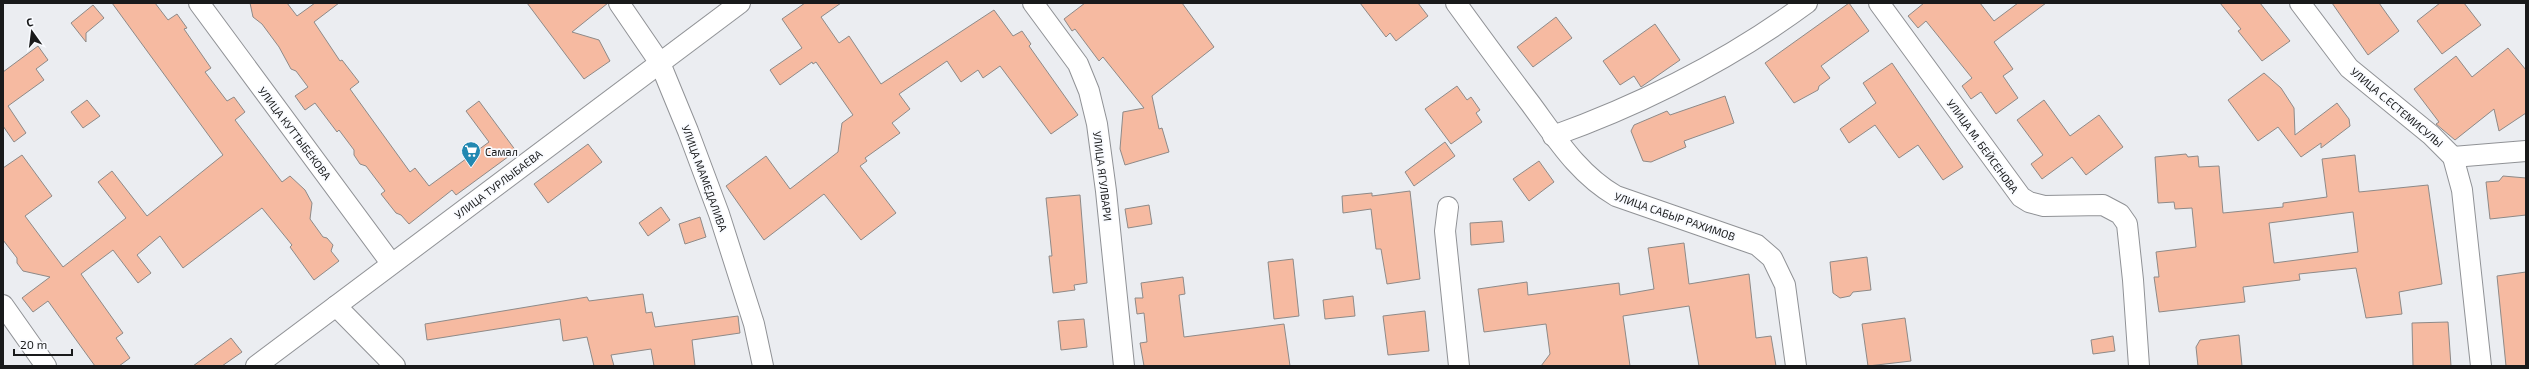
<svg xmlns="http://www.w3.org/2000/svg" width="2529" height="369" font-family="'Exo 2',sans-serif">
	<rect width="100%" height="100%" fill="#ebedf1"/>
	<g fill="#f6baa1" stroke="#8e8a88" fill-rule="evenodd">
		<polygon points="112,3 155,3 168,20 177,14 187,28 184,29 211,68 205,72 227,101 234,97 245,112 235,120 282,182 290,176 305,190 312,203 310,219 323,237 327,238 333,245 331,251 339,261 314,280 290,247 292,245 262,208 183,268 160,236 137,255 151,273 138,283 113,250 81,274 123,333 116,338 130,358 119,366 95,366 48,301 33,312 22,298 50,277 23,271 17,263 17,258 3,240 3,168 22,155 52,196 25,216 63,267 126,218 98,182 112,171 147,216 223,155"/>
		<polygon points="250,3 287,3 297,16 315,3 339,3 314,22 340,61 342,60 359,82 350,89 410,172 415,168 429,186 489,142 466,111 479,101 516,151 456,195 452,190 409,224 401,215 396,213 381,194 385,191 366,166 360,164 354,155 354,150 339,130 337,132 315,103 305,110 295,96 308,87 296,71 291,69 279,47 262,24 253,17"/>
		<polygon points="527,3 608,3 572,32 599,40 610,61 584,79"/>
		<polygon points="805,3 841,3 821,17 839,43 849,36 881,84 994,10 1013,36 1022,31 1031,44 1029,46 1078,115 1051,134 1000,66 983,78 978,70 961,82 947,61 899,94 910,109 892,123 900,133 865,158 867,161 860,166 896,213 861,240 824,194 764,240 726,186 766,156 790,189 838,152 842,123 853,115 816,62 813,64 812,62 780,85 770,70 802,48 782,19"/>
		<polygon points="1085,3 1182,3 1214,47 1152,96 1159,129 1162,128 1169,152 1125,165 1120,149 1123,112 1144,108 1103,57 1099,61 1075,29 1072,31 1064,19"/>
		<polygon points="1360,3 1418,3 1428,16 1396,41 1390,33 1386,37"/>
		<polygon points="1849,3 1869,31 1821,66 1830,78 1819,86 1818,90 1794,103 1765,63"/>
		<polygon points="1924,3 1980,3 1994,21 2018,3 2046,3 1994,42 2013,69 2003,76 2018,98 1996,114 1981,92 1971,99 1962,86 1972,78 1926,21 1918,28 1908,16"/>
		<polygon points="2220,3 2260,3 2290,41 2262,61 2238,31 2241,29"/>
		<polygon points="2332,3 2379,3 2399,31 2368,55"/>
		<polygon points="2440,3 2464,3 2481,25 2442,54 2417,21"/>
		<polygon points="93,5 104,18 86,33 86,42 71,23"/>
		<polygon points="1556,17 1572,38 1533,67 1517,47"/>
		<polygon points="1655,24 1680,60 1641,87 1634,76 1620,85 1603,61"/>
		<polygon points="38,46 48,60 36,69 44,80 8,106 26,133 14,142 3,126 3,72"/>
		<polygon points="2508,48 2526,70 2526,113 2499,131 2494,109 2455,140 2436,124 2439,122 2414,89 2456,56 2472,77"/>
		<polygon points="1892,63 1963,167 1943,180 1918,145 1899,158 1875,125 1849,143 1840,129 1876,103 1863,83"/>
		<polygon points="2264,73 2281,88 2294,108 2295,135 2337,103 2349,119 2350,126 2321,148 2321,143 2301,157 2278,127 2258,141 2228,100"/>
		<polygon points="1457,86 1467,100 1471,97 1480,110 1476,113 1482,122 1451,144 1425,109"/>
		<polygon points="1725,96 1734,123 1684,141 1686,147 1651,162 1643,161 1631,131 1634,125 1667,111 1670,115"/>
		<polygon points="87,100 100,116 83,128 71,112"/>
		<polygon points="2044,100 2070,136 2099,115 2123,147 2086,175 2072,157 2042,179 2031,164 2043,155 2017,120"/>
		<polygon points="1445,142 1455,156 1414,186 1405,172"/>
		<polygon points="588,144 602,162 548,203 534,184"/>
		<path d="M 2186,154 L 2188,157 L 2198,156 L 2199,167 L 2219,166 L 2223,213 L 2283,207 L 2283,203 L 2327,197 L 2322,159 L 2355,155 L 2359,192 L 2428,185 L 2442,284 L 2399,292 L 2402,314 L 2366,318 L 2356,268 L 2299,274 L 2300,280 L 2243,287 L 2245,302 L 2159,312 L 2154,277 L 2159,277 L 2156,252 L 2196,247 L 2192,208 L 2175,209 L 2174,202 L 2158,203 L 2155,157 ZM 2353,212 L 2358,252 L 2274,263 L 2269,223 Z"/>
		<polygon points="1539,161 1554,182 1529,201 1513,179"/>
		<polygon points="2503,176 2526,178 2526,215 2490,219 2486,182 2499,181"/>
		<polygon points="1410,191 1420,279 1387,284 1381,249 1376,249 1371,209 1343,213 1342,196 1372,193 1372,196"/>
		<polygon points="1080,195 1087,283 1074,285 1075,290 1053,293 1049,256 1052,256 1046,198"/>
		<polygon points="1149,205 1152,224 1128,228 1125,209"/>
		<polygon points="661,207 670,220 648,236 639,223"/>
		<polygon points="700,217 706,237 685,244 679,224"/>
		<polygon points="1502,221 1504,242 1471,245 1470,223"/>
		<polygon points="1684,243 1689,284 1749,274 1756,338 1771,336 1776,366 1699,366 1689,306 1623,316 1630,366 1541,366 1550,354 1546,324 1484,332 1478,289 1527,282 1528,295 1619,283 1620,295 1654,289 1648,248"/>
		<polygon points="1867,257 1871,290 1853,292 1850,296 1840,298 1833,293 1830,262"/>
		<polygon points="1293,259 1299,316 1274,319 1268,262"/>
		<polygon points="2526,272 2526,366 2506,366 2497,276"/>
		<polygon points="1183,277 1185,294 1179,295 1184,337 1284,324 1290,366 1144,366 1140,343 1147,342 1144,313 1137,314 1135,298 1143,298 1141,283"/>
		<polygon points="643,294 646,313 652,312 655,327 738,316 740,333 692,340 695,366 654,366 651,349 611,355 614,366 594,366 587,337 563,341 560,319 427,340 425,324 587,297 589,301"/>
		<polygon points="1353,296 1355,316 1325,319 1323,300"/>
		<polygon points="1425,311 1429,351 1388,355 1383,316"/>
		<polygon points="1905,318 1911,361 1868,366 1862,324"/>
		<polygon points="1084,319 1087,347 1061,350 1058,321"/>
		<polygon points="2448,322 2451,366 2413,366 2412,323"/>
		<polygon points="2239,335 2242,366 2198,366 2196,347 2200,340"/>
		<polygon points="2113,336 2115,351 2093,354 2091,340"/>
		<polygon points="231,338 242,352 222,366 193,366"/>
	</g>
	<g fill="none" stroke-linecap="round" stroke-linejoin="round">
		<g stroke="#909296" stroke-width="22">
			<g id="minor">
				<polyline points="199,3 391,263"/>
				<polyline points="619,3 660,63 688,131 719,214 754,324 763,366"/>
				<polyline points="1033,3 1078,64 1089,91 1097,124 1106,191 1124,366"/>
				<path d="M 1456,3 C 1480,36 1505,70 1530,103 C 1556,138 1578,174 1616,196 L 1757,245 L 1772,258 L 1785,285 L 1796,366"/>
				<polyline points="1879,3 2021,197 2029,202 2044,206 2103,205 2120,214 2127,224 2133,280 2139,366"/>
				<polyline points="2300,3 2349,68 2431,135 2453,157 2462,190 2481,366"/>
				<path d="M 1553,136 C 1642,104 1731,59 1807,3"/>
				<polyline points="2453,157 2526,151"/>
				<polyline points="1448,207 1445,231 1459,366"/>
				<polyline points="3,305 46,366"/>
				<polyline points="336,306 395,366"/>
				<polyline points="256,366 740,3"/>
			</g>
		</g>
		<use href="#minor" stroke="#fff" stroke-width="20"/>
	</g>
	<defs>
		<g id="supermarket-pin" transform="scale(1)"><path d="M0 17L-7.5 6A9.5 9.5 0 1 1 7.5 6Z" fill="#2288b1" stroke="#f9fbff"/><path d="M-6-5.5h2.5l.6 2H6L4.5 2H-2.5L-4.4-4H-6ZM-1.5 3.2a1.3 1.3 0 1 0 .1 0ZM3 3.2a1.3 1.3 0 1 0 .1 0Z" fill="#fff"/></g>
	</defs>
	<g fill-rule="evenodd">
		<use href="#supermarket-pin" x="471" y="151"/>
	</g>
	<g text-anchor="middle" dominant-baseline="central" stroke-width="3.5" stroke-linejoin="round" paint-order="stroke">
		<g font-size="11" fill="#191a1b" stroke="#f9fbff">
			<text transform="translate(2397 107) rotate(40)">УЛИЦА С.ЕСТЕМИСУЛЫ</text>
			<text transform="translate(295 133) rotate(53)">УЛИЦА КУТТЫБЕКОВА</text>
			<text transform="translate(1983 146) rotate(54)">УЛИЦА М. БЕЙСЕНОВА</text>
			<text transform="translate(1103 176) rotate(83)">УЛИЦА ЯГУЛВАРИ</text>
			<text transform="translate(705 178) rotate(70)">УЛИЦА МАМЕДАЛИВА</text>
			<text transform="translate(498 184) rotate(-37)">УЛИЦА ТУРЛЫБАЕВА</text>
			<text transform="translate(1675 216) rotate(19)">УЛИЦА САБЫР РАХИМОВ</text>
		</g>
		<g font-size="11" fill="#191a1b" stroke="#f9fbff" text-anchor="start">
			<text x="485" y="151">Самал</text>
		</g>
	</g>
	<rect width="2529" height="369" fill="none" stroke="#191a1b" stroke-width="8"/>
	<g transform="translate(32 32) rotate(346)" stroke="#f9fbff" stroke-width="3" paint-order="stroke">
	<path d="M0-3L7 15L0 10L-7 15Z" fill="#191a1b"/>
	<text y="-6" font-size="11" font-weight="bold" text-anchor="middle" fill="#191a1b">С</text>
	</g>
	<path d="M14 349v6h58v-6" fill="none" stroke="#191a1b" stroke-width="2"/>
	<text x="20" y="349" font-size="12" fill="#191a1b" stroke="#f9fbff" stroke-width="3" paint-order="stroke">20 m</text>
</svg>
